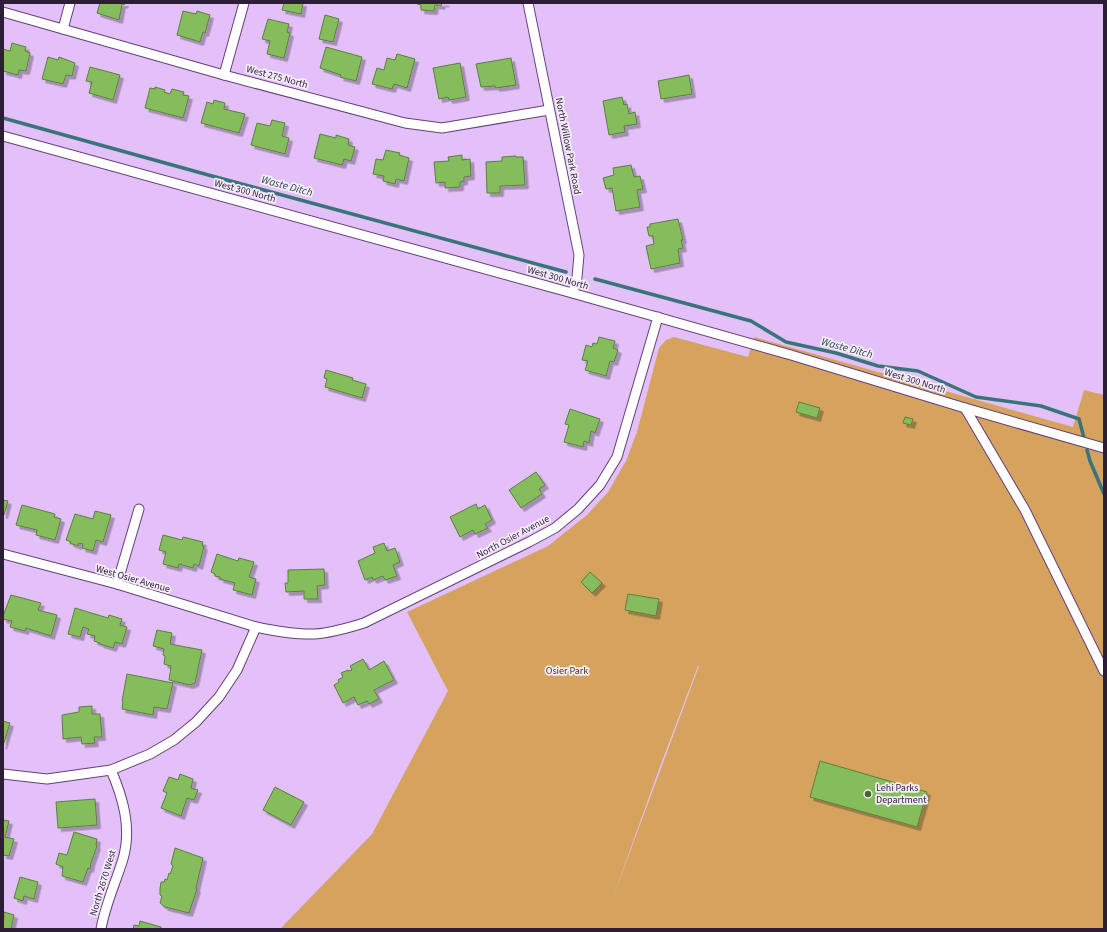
<svg xmlns="http://www.w3.org/2000/svg" width="1107" height="932" font-family="'Source Sans 3',sans-serif">
	<defs>
		<filter id="shadow"><feDropShadow dx="3.5" dy="3.5" stdDeviation="0" flood-color="#0004"/></filter>
	</defs>
	<rect width="100%" height="100%" fill="#e3c0f7"/>
	<path fill="#d5a35e" fill-rule="evenodd" d="M 674,337 L 748,357 L 754,337 L 1073,427 L 1084,390 L 1104,395 L 1104,929 L 280,929 L 372,834 L 448,691 L 407,612 L 548,546 L 587,515 L 608,492 L 626,461 L 637,432 L 659,348 L 666,340 ZM 698,666 L 699,666 L 611,903 L 658,772 Z"/>
	<g fill="none" stroke-linecap="round" stroke-linejoin="round">
		<g stroke="#39747a" stroke-width="3.5">
			<polyline points="3,118 212,176 566,272"/>
			<polyline points="595,279 751,321 786,342 836,353 878,366 918,371 976,397 1041,406 1079,419 1084,438"/>
			<polyline points="1087,450 1090,461 1104,494"/>
		</g>
	</g>
	<g fill="#85bd5b" stroke="#5a803e" filter="url(#shadow)">
		<polygon points="100,3 125,3 124,5 122,4 119,20 97,13"/>
		<polygon points="282,3 303,3 301,14 282,10 284,3"/>
		<polygon points="417,3 446,3 442,3 441,6 435,5 434,11 421,10 421,5 417,4"/>
		<polygon points="183,11 196,14 197,11 210,15 205,33 203,32 200,42 177,35"/>
		<polygon points="325,15 339,19 333,42 319,39"/>
		<polygon points="268,19 289,24 287,32 290,33 284,58 267,54 270,41 262,39"/>
		<polygon points="12,43 26,47 25,51 30,53 26,71 19,70 18,75 3,71 3,49 10,51"/>
		<polygon points="326,47 362,57 356,81 340,77 341,75 320,68"/>
		<polygon points="397,54 415,59 407,88 394,84 392,89 372,84 377,68 384,70 387,58 395,60"/>
		<polygon points="48,57 58,60 59,57 75,63 72,76 66,75 63,84 42,79"/>
		<polygon points="511,58 516,85 496,88 495,86 481,87 476,64"/>
		<polygon points="460,63 466,97 449,100 448,97 439,99 433,68"/>
		<polygon points="90,67 120,75 113,100 89,93 92,82 86,81"/>
		<polygon points="689,75 692,94 661,99 658,81"/>
		<polygon points="155,87 165,90 164,92 170,94 172,89 184,92 183,95 189,96 183,118 145,108 150,88 155,89"/>
		<polygon points="622,97 624,105 627,104 629,114 635,112 637,124 624,126 625,132 609,135 603,101"/>
		<polygon points="214,100 225,103 224,109 245,114 239,133 201,123 207,102 213,104"/>
		<polygon points="272,120 285,123 282,136 289,138 285,154 251,145 257,123 270,126"/>
		<polygon points="320,134 336,138 336,135 349,139 348,145 355,147 351,161 344,159 342,165 314,158"/>
		<polygon points="386,150 400,153 399,155 409,158 404,181 396,179 395,184 383,181 384,176 373,174 376,159 383,160"/>
		<polygon points="462,155 462,160 470,159 471,176 464,177 464,181 460,182 460,187 445,188 445,182 436,183 434,162 449,161 448,157"/>
		<polygon points="516,156 516,157 523,157 525,185 500,186 500,193 487,193 486,162 502,161 502,157"/>
		<polygon points="631,165 634,177 640,176 643,189 637,190 640,207 616,211 612,188 606,189 603,178 614,175 613,168"/>
		<polygon points="678,219 683,240 681,240 683,248 678,249 680,263 651,269 646,246 654,244 653,236 649,236 647,227 650,227 650,224"/>
		<polygon points="599,337 615,341 613,348 618,350 614,362 610,361 606,376 585,370 588,361 582,360 586,345 592,347 593,343 597,344"/>
		<polygon points="326,370 353,378 352,380 366,384 362,398 325,387 327,379 324,378"/>
		<polygon points="799,402 820,408 817,418 796,412"/>
		<polygon points="570,409 600,419 595,433 591,431 589,443 584,441 583,447 564,442 569,425 565,424"/>
		<polygon points="905,417 913,419 911,425 903,423"/>
		<polygon points="536,472 545,485 539,489 542,494 521,508 509,490"/>
		<polygon points="3,500 8,501 4,515 3,515"/>
		<polygon points="476,504 478,509 485,505 492,520 485,524 488,528 475,534 473,530 460,537 450,517"/>
		<polygon points="22,505 55,514 54,517 61,519 55,540 36,535 37,530 16,525"/>
		<polygon points="95,511 111,515 103,542 96,540 93,551 82,548 83,544 79,543 78,546 70,543 71,542 66,540 75,514 93,519"/>
		<polygon points="163,535 182,540 183,537 203,542 202,546 204,546 199,566 194,564 193,568 179,564 178,568 163,564 166,552 159,550"/>
		<polygon points="384,543 387,551 395,548 400,562 393,565 397,576 385,580 383,576 373,580 372,577 365,580 358,561 375,553 373,547"/>
		<polygon points="217,554 238,561 239,558 254,562 249,577 256,579 252,595 233,590 235,583 220,579 220,577 215,576 215,574 211,572"/>
		<polygon points="324,569 325,585 317,586 318,599 304,599 304,591 286,592 285,583 288,583 288,570"/>
		<polygon points="590,572 602,583 592,593 581,582"/>
		<polygon points="628,594 659,599 656,616 625,610"/>
		<polygon points="11,595 41,603 38,610 57,615 51,636 26,628 25,631 10,627 12,621 3,619 3,616"/>
		<polygon points="75,608 108,618 109,615 122,619 120,625 127,627 122,644 115,642 113,648 100,644 100,643 94,641 95,636 87,634 89,629 83,627 80,637 68,634"/>
		<polygon points="157,630 172,633 170,644 202,650 195,683 190,685 169,680 171,666 164,664 165,656 163,655 164,649 153,646"/>
		<polygon points="363,659 369,670 384,661 394,680 374,690 379,699 369,704 367,701 358,705 354,697 343,703 334,685 339,682 338,680 343,677 341,673 348,670 348,671 352,670 350,666"/>
		<polygon points="127,674 173,683 167,709 154,707 153,715 122,709 123,701 122,701"/>
		<polygon points="92,706 92,714 100,714 102,737 94,737 95,743 82,744 81,737 63,739 62,715 79,712 79,707"/>
		<polygon points="3,721 10,723 3,746"/>
		<polygon points="820,761 927,792 917,827 810,797"/>
		<polygon points="180,774 193,779 191,788 198,790 194,800 187,798 181,816 161,808 167,793 163,791 169,777 178,780"/>
		<polygon points="275,787 304,802 291,825 263,810"/>
		<polygon points="95,799 97,825 58,828 56,802"/>
		<polygon points="3,820 9,821 5,837 14,839 9,856 3,855"/>
		<polygon points="74,832 97,839 96,845 97,846 91,863 90,869 88,868 83,882 62,876 63,867 56,864 59,853 67,855"/>
		<polygon points="175,848 203,858 196,888 197,889 189,913 165,907 160,903 162,896 160,895 160,889 161,882 164,882 165,879 167,880 169,873 170,874 173,866 171,864"/>
		<polygon points="20,877 38,882 34,899 24,896 23,901 14,898"/>
		<polygon points="4,912 14,915 11,929 3,929"/>
		<polygon points="140,921 161,927 161,929 133,929 134,925 139,926"/>
	</g>
	<g fill="none" stroke-linecap="round" stroke-linejoin="round">
		<g stroke="#663f7a" stroke-width="11">
			<g id="street">
				<polyline points="528,3 579,255 577,277 573,293"/>
				<polyline points="3,12 224,75 405,123 442,128 549,110"/>
				<polyline points="63,29 70,3"/>
				<polyline points="224,75 244,3"/>
				<polyline points="3,136 565,291 791,355 965,408 1104,448"/>
				<polyline points="965,408 1025,510 1104,671"/>
				<path d="M 3,554 L 117,584 L 256,627 C 275,631 295,635 315,634 C 331,633 348,628 364,623 L 529,542 L 555,528 L 578,509 L 600,485 L 617,457 L 658,317"/>
				<polyline points="117,584 139,509"/>
				<polyline points="3,774 47,779 111,770 150,754 174,740 196,722 219,697 237,670 256,627"/>
				<path d="M 101,929 C 105,905 116,882 123,859 C 132,828 123,798 111,770"/>
			</g>
		</g>
		<use href="#street" stroke="#fff" stroke-width="9"/>
	</g>
	<circle fill="#436923" stroke="#f5edfb" stroke-width="1.5" cx="868" cy="794" r="4"/>
	<g text-anchor="middle" dominant-baseline="central" stroke-width="3.5" stroke-linejoin="round" paint-order="stroke">
		<g font-size="10" fill="#2e1d37" stroke="#f5edfb">
			<text transform="translate(277 77) rotate(15)">West 275 North</text>
			<text transform="translate(568 146) rotate(79)">North Willow Park Road</text>
			<text transform="translate(245 191) rotate(15)">West 300 North</text>
			<text transform="translate(558 278) rotate(16)">West 300 North</text>
			<text transform="translate(915 381) rotate(17)">West 300 North</text>
			<text transform="translate(513 537) rotate(-28)">North Osier Avenue</text>
			<text transform="translate(133 579) rotate(16)">West Osier Avenue</text>
			<text transform="translate(103 883) rotate(-73)">North 2670 West</text>
		</g>
		<g font-size="10" fill="#4e3205" stroke="#f5edfb">
			<text x="567" y="671">Osier Park</text>
		</g>
		<g font-size="10" fill="#2e1d37" stroke="#f5edfb" text-anchor="start">
			<text x="876" y="788">Lehi Parks<tspan x="876" dy="12">Department</tspan></text>
		</g>
		<g font-size="11" font-style="italic" fill="#2d4a49" stroke="#f5edfb">
			<text transform="translate(287 186) rotate(15)">Waste Ditch</text>
			<text transform="translate(847 348) rotate(15)">Waste Ditch</text>
		</g>
	</g>
	<rect width="1107" height="932" fill="none" stroke="#2e1d37" stroke-width="8"/>
</svg>
